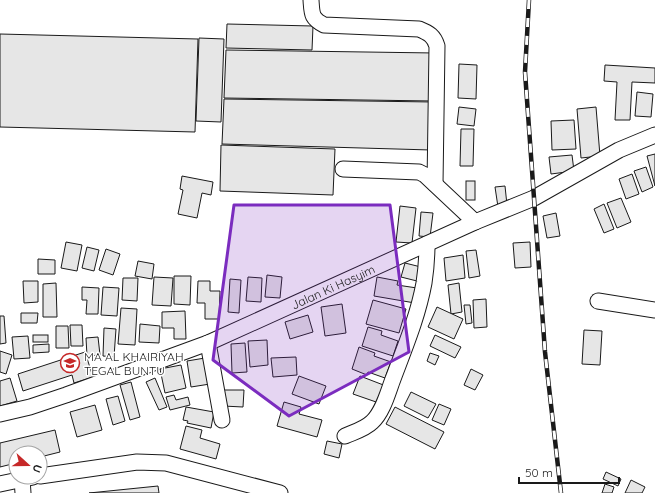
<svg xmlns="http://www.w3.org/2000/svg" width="655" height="493" font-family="Quicksand,sans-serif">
	<rect width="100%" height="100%" fill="#fff"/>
	<g fill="#e6e6e6" stroke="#1a1a1a">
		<polygon points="227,24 313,26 312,50 226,48"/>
		<polygon points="0,34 198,39 195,132 0,127"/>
		<polygon points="199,38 224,39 221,122 196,121"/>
		<polygon points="226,50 435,53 433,101 224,98"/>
		<polygon points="459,64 477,65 476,99 458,98"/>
		<polygon points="605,65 655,68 655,83 632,82 630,120 615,120 617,82 604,81"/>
		<polygon points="637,92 653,94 651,117 635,116"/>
		<polygon points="224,99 433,102 431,150 222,144"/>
		<polygon points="459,107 476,109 474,126 457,124"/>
		<polygon points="596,107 600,156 581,158 577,109"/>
		<polygon points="574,120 576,149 552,150 551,121"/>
		<polygon points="461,129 474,129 473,166 460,166"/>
		<polygon points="221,145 335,149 333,195 220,191"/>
		<polygon points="655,154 655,186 647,156"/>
		<polygon points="572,155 574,171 551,174 549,157"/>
		<polygon points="646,167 653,187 642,192 634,171"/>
		<polygon points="632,174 639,194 626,199 619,179"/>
		<polygon points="182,176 213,182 211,195 202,193 197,218 178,214 183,190 180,189"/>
		<rect x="466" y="181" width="9" height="19"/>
		<polygon points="505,186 507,205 498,207 495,187"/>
		<polygon points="621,198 631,222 617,228 607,203"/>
		<polygon points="604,204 614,229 604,233 594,209"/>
		<polygon points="400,206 416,208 412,243 396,242"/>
		<polygon points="421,212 433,213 430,237 419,236"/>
		<polygon points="556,213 560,236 547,238 543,216"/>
		<polygon points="66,242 82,245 77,271 61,268"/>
		<polygon points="530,242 531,267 515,268 513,243"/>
		<polygon points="87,247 99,250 94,271 82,268"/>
		<polygon points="106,249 120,254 113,275 99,270"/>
		<polygon points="476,250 480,276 469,278 466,251"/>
		<polygon points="463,255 465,278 446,281 444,258"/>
		<polygon points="38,259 55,260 55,274 38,274"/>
		<polygon points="138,261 154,264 152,279 135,276"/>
		<polygon points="405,263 421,267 417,281 401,277"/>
		<polygon points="267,275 282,277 280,298 265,297"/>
		<polygon points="174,276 191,276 190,305 174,304"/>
		<polygon points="154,277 173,278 171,306 152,305"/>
		<polygon points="248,277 262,278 261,302 246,301"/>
		<polygon points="377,277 398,281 397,285 417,288 415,303 374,296"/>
		<polygon points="123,278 138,278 137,301 122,300"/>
		<polygon points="230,279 241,280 239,313 228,312"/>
		<polygon points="23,281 38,281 38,302 24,303"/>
		<polygon points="198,281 210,281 210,291 220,291 219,319 205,319 205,303 197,303"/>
		<polygon points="56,283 57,317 43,317 43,284"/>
		<polygon points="459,283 462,312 451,314 448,285"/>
		<polygon points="82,287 99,288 98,314 86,314 87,300 82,300"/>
		<polygon points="103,287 119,288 117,316 101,315"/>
		<polygon points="486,299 487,327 474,328 473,300"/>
		<polygon points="373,300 406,309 399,333 366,324"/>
		<polygon points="342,304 346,333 325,336 321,307"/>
		<polygon points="464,305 470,305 472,323 466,324"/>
		<polygon points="437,307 463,319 454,339 428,327"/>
		<polygon points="121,308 137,309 135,345 118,344"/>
		<polygon points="185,311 186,339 174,339 174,328 162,328 162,312"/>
		<polygon points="21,313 38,313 37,323 21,323"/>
		<polygon points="308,315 313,332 290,339 285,322"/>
		<polygon points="0,316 4,316 6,343 0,344"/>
		<polygon points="140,324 160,326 159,343 139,342"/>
		<polygon points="70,325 82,325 83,346 71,346"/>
		<polygon points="56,326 68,326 69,348 56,348"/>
		<polygon points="368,327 382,331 381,335 398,341 393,356 362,346"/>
		<polygon points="104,328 116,329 114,357 103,356"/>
		<polygon points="584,330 602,331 600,365 582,364"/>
		<rect x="33" y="335" width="15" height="7"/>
		<polygon points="435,335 461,347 455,358 430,346"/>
		<polygon points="28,336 30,358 14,359 12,337"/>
		<polygon points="98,337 100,355 87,356 86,338"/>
		<polygon points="267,340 268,365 250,367 248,341"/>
		<polygon points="245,343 247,372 232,373 231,344"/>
		<polygon points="49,344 49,352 33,353 33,345"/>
		<polygon points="359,347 375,353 374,356 391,362 385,378 368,372 367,375 352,369"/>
		<polygon points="0,351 12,355 6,374 0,372"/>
		<polygon points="85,352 93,377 74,383 72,375 23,391 18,374"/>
		<polygon points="430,353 439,356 435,365 427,361"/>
		<polygon points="296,357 297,375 273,377 271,358"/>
		<polygon points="205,358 210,384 191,387 187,361"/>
		<polygon points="181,365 186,388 165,393 160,369"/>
		<polygon points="471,369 483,375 475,390 464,385"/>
		<polygon points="299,376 326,386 319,404 292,394"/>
		<polygon points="360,376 386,386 379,403 353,394"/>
		<polygon points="10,378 17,401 0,406 0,381"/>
		<polygon points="155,378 167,407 159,410 146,382"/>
		<polygon points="131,382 140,417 130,420 120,385"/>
		<polygon points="224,390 244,390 243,407 223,406"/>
		<polygon points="411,392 436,404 428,418 404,406"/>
		<polygon points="174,395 176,400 188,397 190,405 170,410 166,397"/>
		<polygon points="118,396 125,421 113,425 106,399"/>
		<polygon points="284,402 301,407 299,414 322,420 317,437 277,426"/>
		<polygon points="439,404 451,409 444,425 432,420"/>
		<polygon points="95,405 102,430 77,437 70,412"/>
		<polygon points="186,407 214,412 211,428 187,423 188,421 183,420"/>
		<polygon points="395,407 444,432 435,449 386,424"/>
		<polygon points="186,426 202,430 200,438 220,444 216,459 180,449"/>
		<polygon points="55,430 60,452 40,457 40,453 16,453 16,463 0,467 0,443"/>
		<polygon points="327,441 342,444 339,458 324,454"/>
		<polygon points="606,472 621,479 618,486 603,479"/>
		<polygon points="631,480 645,487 642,493 625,493"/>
		<polygon points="605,484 614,487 612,493 602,493"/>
		<polygon points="158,486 159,493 89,493"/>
	</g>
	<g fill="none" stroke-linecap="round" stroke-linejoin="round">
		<g stroke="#1a1a1a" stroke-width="17">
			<g id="minor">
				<path d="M 311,0 C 312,14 311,18 324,25 L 419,29 C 429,33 434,36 437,46 L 435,184"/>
				<polyline points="343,169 419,172 425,175 475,222"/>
				<polyline points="598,301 655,310"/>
				<polyline points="208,343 222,420"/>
				<path id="s1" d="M 0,414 L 30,407 L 66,395 L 208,343 L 475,222 L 534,198 L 619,150 L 655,135"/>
				<path d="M 345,436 C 354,432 365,429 372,422 C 383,412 388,392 393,379 C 405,347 418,316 424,283 C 426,270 427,257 427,244"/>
				<polyline points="40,476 137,462 166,463 280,493"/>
				<polyline points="22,479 23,493"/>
				<polyline points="0,484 33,477"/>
			</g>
		</g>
		<use href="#minor" stroke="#fff" stroke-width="15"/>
		<g stroke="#1a1a1a" stroke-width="4.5">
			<polyline id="rail" points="529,0 525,72 545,352 561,493"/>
		</g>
		<use href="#rail" stroke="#fff" stroke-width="3" stroke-dasharray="9" stroke-linecap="butt"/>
	</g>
	<path fill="#7b2cbf" fill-opacity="0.2" stroke="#7b2cbf" stroke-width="3" stroke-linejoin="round" d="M 234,205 L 390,205 L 409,352 L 289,416 L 213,360 Z"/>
	<defs>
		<g id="school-ring" transform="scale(1)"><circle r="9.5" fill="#fff" stroke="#c62828" stroke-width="1.5"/><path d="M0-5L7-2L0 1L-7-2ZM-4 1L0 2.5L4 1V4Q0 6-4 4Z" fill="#c62828"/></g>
	</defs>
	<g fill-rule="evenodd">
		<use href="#school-ring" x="70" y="363"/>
	</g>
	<g text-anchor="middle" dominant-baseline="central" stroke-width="3" stroke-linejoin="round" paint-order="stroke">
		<g font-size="12" fill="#1a1a1a" stroke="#fff">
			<text stroke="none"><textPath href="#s1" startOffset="357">Jalan Ki Hasyim</textPath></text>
		</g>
		<g font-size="12" fill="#1a1a1a" stroke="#fff" text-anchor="start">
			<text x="84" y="356">MA AL KHAIRIYAH<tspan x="84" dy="14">TEGAL BUNTU</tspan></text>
		</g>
	</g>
	<g transform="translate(28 465) rotate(111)"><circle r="19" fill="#ffffff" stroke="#a3a3a3"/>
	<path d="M0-3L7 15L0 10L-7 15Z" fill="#c62828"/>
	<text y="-6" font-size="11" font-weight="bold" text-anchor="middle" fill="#1a1a1a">U</text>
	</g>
	<path d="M519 477v6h100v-6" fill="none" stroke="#1a1a1a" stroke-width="2"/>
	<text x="525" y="477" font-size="12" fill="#1a1a1a" stroke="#ffffff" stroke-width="3" paint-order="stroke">50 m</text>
</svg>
